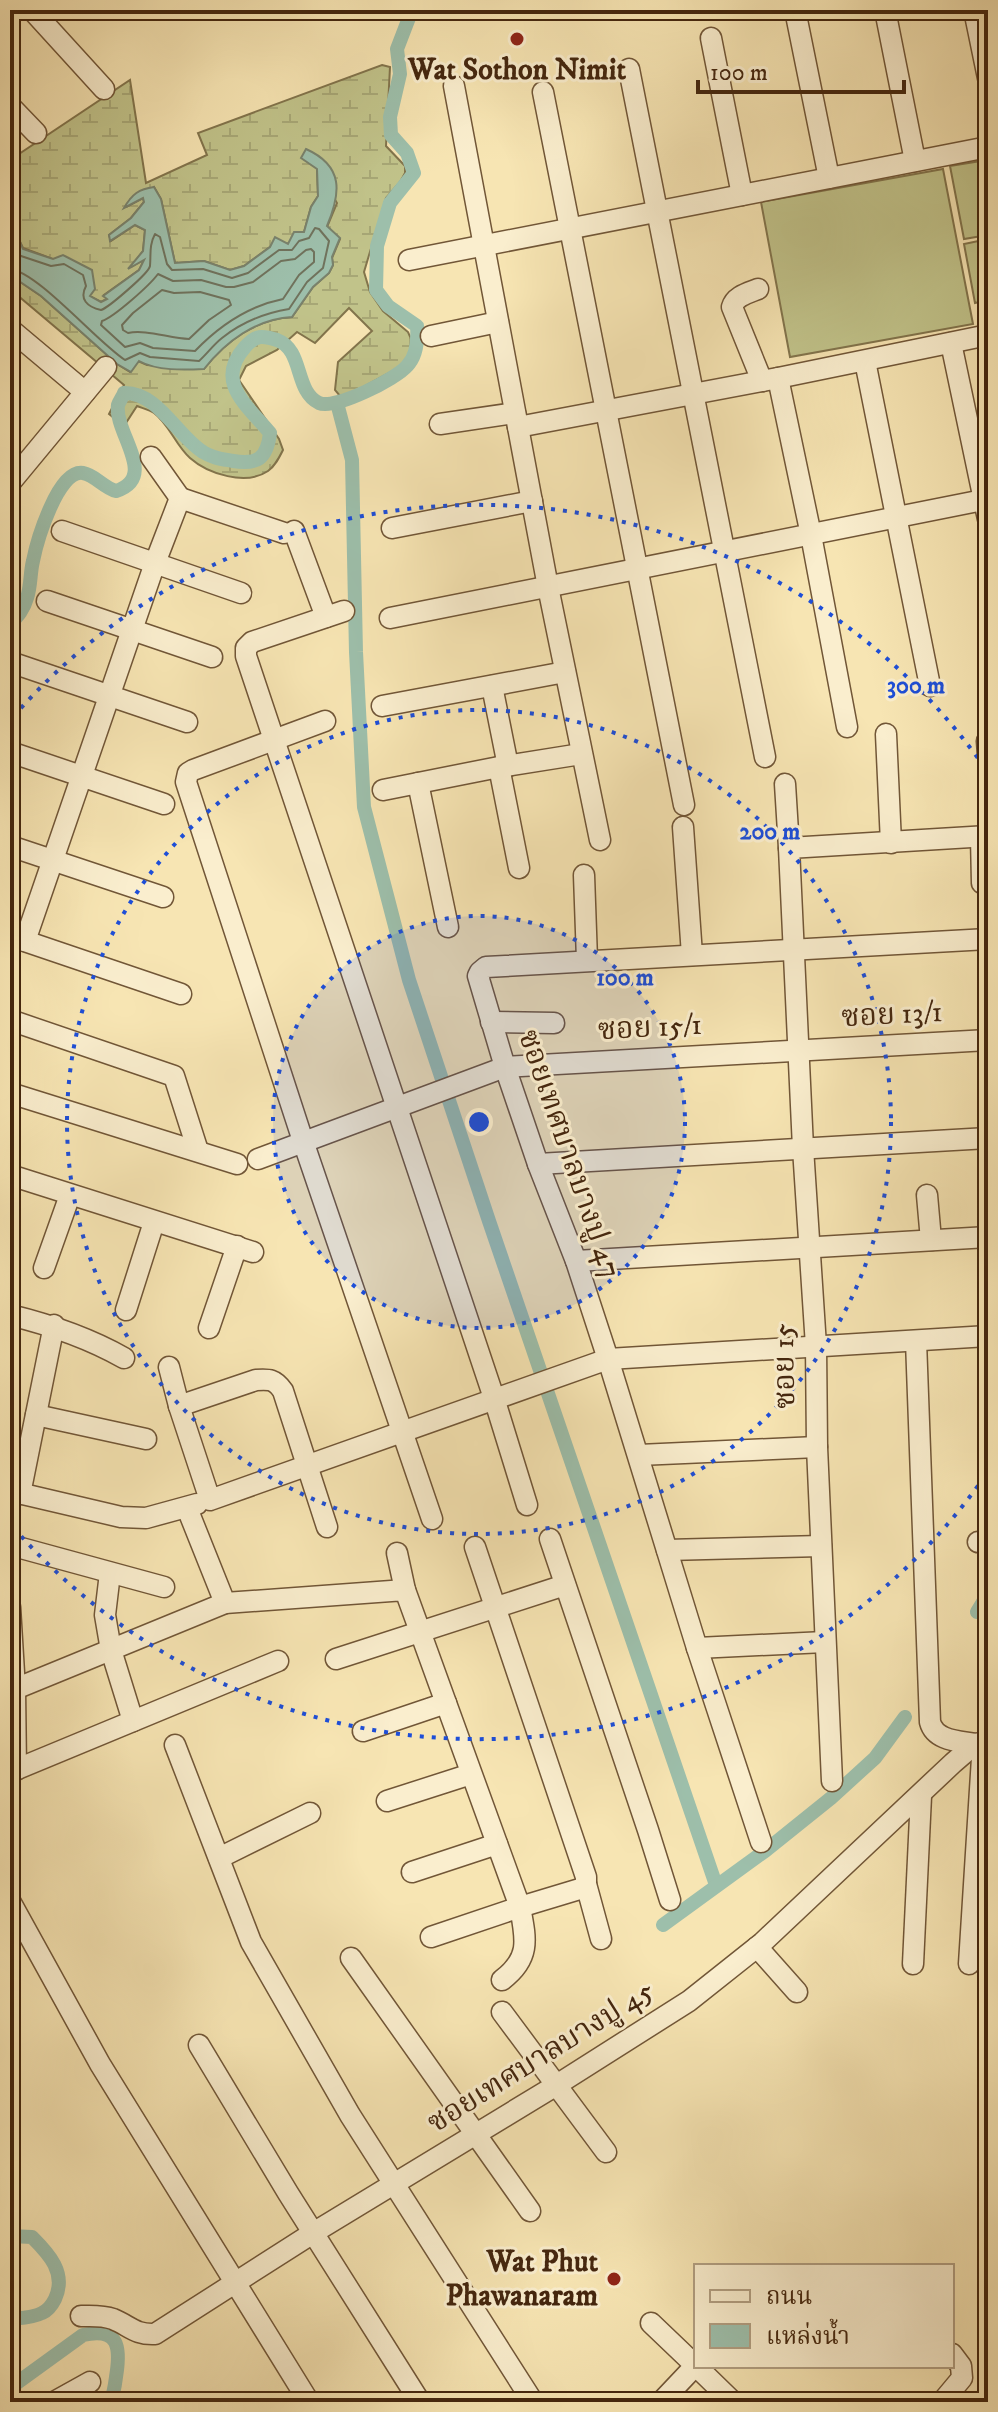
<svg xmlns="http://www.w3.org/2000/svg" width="998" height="2412" font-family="'IM FELL DW Pica','Noto Serif Thai',serif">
	<defs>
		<pattern id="wetland-marsh" width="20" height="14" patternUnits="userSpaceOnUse" patternTransform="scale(2)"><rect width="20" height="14" fill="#c1c38a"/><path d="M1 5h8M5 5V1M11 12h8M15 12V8" fill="none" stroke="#a7a776"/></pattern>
	</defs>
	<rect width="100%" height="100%" fill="#f7e5b3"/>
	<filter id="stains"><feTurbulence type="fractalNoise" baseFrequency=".0025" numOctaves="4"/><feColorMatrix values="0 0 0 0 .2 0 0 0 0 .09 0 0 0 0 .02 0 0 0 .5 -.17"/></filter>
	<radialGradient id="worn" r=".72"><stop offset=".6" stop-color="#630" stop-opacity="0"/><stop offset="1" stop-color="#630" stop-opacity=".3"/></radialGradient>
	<path fill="url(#wetland-marsh)" stroke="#82744c" stroke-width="2" d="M 382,65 L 390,67 L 386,146 L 405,166 L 405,173 L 400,182 L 386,198 L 364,272 L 370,292 L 383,311 L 408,332 L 412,341 L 409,354 L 402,366 L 347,396 L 340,396 L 335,390 L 338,362 L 372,331 L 349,308 L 315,343 L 297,332 L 277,350 L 246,366 L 239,380 L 279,439 L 283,450 C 279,458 275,466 268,471 C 246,486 208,474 190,458 C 176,446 169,424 154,413 C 150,410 142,408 137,406 L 124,426 L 109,414 L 124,385 L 10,289 L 10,275 L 41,296 L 117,364 L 130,372 L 138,361 L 147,365 L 204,369 C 226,341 256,319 292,317 L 313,287 L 329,273 L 333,265 L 332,258 L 340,239 L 327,227 L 337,203 L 317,169 L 318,196 L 311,207 L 304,232 L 288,244 L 270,247 L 244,266 L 230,270 L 204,261 L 175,263 L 161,199 L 154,187 L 126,207 L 143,198 L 144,202 L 131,218 L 109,235 L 111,241 L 135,225 L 145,230 L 143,251 L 131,267 L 145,259 L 139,270 L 104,295 L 107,299 L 101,302 L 89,296 L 53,259 L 23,248 L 15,231 L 10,228 L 10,160 L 130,80 L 146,183 L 207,155 L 198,133 Z"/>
	<g fill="#c1c38a" stroke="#82744c" stroke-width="2">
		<polygon points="987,160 988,235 964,239 950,166"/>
		<polygon points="943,169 973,324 790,357 761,202"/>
		<polygon points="988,239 988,300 975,303 964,244"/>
	</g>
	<path fill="#9dbfab" stroke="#79826c" stroke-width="2" d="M 306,149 C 344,166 341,193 327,226 L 340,238 L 332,257 L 333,265 L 329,273 L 313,287 L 292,317 C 256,319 226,341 204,369 C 184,370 157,371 139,361 L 131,372 L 117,364 L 41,296 L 10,275 L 10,228 L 15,231 L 23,249 L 53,259 L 63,255 L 92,270 L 95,289 L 90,296 L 101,302 L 107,299 L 103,296 L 139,270 L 144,260 L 128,269 L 143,251 L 145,230 L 135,225 L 110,241 L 109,235 L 131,218 L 144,202 L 143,198 L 124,208 C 132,194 139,189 154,187 L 161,199 L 175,263 L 204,261 L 230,270 L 244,266 L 270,247 L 275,237 L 288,244 L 294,232 L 304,232 L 311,207 L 318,196 L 317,169 L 301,158 Z"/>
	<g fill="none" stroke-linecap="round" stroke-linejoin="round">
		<g stroke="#70725c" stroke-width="2">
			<path d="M 10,239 L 16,252 L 21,256 L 51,266 L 64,264 L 83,275 L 86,286 C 79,299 87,307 101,310 C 108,308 149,273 150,266 C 151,255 149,245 155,234 L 160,237 L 167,264 L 172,270 L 203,269 L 232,278 L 248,273 L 279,250 L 292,250 L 299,241 L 309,238 L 315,228 L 319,229 L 329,241 L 323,268 L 307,282 L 289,309 C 265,313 242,322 222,338 C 213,345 207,354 199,361 L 150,357 L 140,353 L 125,360 C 97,342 38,272 10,269"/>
			<path d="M 311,249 L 314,252 L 314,262 L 299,275 L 283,299 C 248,306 220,325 195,351 L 153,348 L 140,343 L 125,347 L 101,325 L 102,321 C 114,317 149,286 158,274 L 173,281 L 201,280 L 226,287 L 234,287 L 253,282 L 281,261 L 295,259 L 306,250 Z"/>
			<path d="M 162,290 L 174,293 L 200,292 L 229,300 L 231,305 L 209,320 L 189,339 C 169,338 145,329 128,333 L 123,330 L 122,325 L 133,313 Z"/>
		</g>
		<g stroke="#9dbfab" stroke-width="14">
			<polyline points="337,403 352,460 356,652 364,807 409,980 489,1221 716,1885"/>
			<path d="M 10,624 C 18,616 24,609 27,598 C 31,586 30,573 33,561 C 37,541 58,469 83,473 C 95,475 104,488 116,491 C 159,477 114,433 118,405 C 119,402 123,396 124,393 C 158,392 177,436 203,452 C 212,458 222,459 233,461 C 257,465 267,459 270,433 C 247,405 214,382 245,347 C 256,335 262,335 277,340 C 304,350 294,391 319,403 C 335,410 396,379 407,366 C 417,356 418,340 417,326 L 388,306 L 376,290 L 377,246 L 390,203 L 414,173 L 407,153 L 391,135 L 390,117 L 400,74 L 397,49 L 412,10"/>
			<polyline points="977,1612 988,1594"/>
			<polyline points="663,1925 765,1851 831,1798 875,1758 905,1717"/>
			<path d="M 10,2236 L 32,2237 C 49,2254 67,2273 55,2299 C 52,2305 49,2310 42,2313 C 33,2318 20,2318 10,2319"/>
			<path d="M 10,2385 L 14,2385 L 83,2335 C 119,2327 121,2347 116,2377 C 115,2385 114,2394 110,2402"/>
		</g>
		<g stroke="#715637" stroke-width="23">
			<g id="minor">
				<polyline points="32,10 104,89"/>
				<polyline points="795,10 829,178"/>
				<polyline points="885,10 915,161"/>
				<polyline points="974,10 988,78"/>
				<polyline points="711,38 742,195"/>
				<polyline points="629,69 765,757"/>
				<polyline points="454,86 548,587 600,840"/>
				<polyline points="543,92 684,805"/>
				<polyline points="10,106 36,133"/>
				<polyline points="409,260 988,147"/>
				<path d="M 758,289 C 748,293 735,296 732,307 L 762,381"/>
				<polyline points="10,329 85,392"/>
				<polyline points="431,336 498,322"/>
				<polyline points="951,343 988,519"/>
				<polyline points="865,361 930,686"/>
				<polyline points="778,378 811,535 847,727"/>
				<polyline points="440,424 515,413"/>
				<polyline points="518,427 778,378 988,335"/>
				<polyline points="151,457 180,498"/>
				<polyline points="10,483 106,367"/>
				<polyline points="392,528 532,501"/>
				<polyline points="62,531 241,593"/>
				<polyline points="294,531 326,617"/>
				<polyline points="47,601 212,657"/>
				<polyline points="344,611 252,642 246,648 246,656 494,1398 527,1505"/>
				<polyline points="390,618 988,499"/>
				<polyline points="10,662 187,722"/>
				<polyline points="492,686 508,766"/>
				<polyline points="382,706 565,672"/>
				<polyline points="325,721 193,770 188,773 186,782 303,1141 432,1519"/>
				<polyline points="886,734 891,843"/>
				<polyline points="987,741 988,755"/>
				<polyline points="10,752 164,804"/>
				<polyline points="499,767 519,868"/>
				<polyline points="418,783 448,927"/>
				<polyline points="785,784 789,848"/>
				<polyline points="383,790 499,767 581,754"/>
				<polyline points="683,827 692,955"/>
				<polyline points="981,837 982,883"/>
				<polyline points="10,846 163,897"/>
				<polyline points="584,875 587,960"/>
				<polyline points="10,936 181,994"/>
				<polyline points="25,941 155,563 180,498 284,533"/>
				<polyline points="10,1020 174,1076 198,1151"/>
				<polyline points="491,1022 554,1023"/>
				<polyline points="10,1093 237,1164"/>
				<polyline points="258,1159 505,1067 988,1040"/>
				<polyline points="538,1164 988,1138"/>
				<polyline points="10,1175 253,1252"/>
				<polyline points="927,1195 931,1240"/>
				<polyline points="576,1261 988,1237"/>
				<polyline points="44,1268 70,1195"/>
				<polyline points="126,1310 154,1222"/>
				<path d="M 10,1315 C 51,1325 87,1337 124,1358"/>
				<polyline points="209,1328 237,1246"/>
				<path d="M 916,1341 L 930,1722 C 935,1741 959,1741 975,1744"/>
				<polyline points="169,1367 179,1406 210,1500 608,1359 988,1336"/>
				<path d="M 179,1406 L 256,1380 C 269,1379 275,1379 283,1391 L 327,1527"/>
				<polyline points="36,1415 146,1439"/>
				<polyline points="639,1455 817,1447"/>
				<polyline points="10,1491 121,1517 146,1518 197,1504"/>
				<polyline points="20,1494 54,1325"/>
				<polyline points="187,1508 225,1603 405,1590 520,1907 583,1888 586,1884 586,1877 475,1547"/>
				<polyline points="550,1539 648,1830 670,1900"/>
				<polyline points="978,1542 988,1542"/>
				<polyline points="10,1545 164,1587"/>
				<polyline points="667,1550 821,1546"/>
				<polyline points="397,1553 405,1590"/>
				<polyline points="110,1573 105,1615 111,1650 133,1721"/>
				<polyline points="10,1607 15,1689 16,1770"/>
				<polyline points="697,1648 825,1642"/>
				<polyline points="336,1659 565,1585"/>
				<polyline points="15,1689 225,1603"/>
				<polyline points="363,1731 446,1703"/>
				<polyline points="175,1745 251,1942 350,2115 533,2402"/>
				<polyline points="10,1772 278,1661"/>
				<polyline points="832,1781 817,1447 816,1346 803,1148 789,848 988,836"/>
				<polyline points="387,1801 471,1774"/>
				<polyline points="761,1842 697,1648 608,1359 576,1261 538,1164 505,1067 478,976 480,972 486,967 988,939"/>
				<polyline points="219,1858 310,1813"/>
				<polyline points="412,1872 497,1844"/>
				<polyline points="586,1884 601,1939"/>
				<polyline points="10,1901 100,2064 309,2402"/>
				<path d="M 431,1937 L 520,1907 C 526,1939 531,1958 502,1980"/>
				<polyline points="757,1947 797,1992"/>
				<polyline points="351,1958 530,2211"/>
				<polyline points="913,1964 921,1796"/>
				<polyline points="969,1964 983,1742"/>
				<polyline points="502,2012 606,2152"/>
				<polyline points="199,2045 288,2193 420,2402"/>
				<path d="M 81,2316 C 92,2316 102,2315 113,2319 C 130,2326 135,2335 155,2334 L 313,2233 L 555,2086 L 689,2001 L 762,1943 L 953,1763 L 975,1744 L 988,1742"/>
				<polyline points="651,2323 696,2366"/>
				<polyline points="696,2366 733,2402"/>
				<polyline points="54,2402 90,2382"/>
				<polyline points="661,2402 696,2365"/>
				<polyline points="942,2402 962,2378 961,2366 952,2354"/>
			</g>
		</g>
		<use href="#minor" stroke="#faeece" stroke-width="20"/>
	</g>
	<circle cx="479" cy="1122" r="206" fill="#1d4ed8" fill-opacity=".12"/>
	<g fill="none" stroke="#1d4ed8" stroke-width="4" stroke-dasharray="4 8">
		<circle cx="479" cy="1122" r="206"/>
		<circle cx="479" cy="1122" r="412"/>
		<path d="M985 1476A618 618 0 0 1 13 1527M13 717A618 618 0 0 1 985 768"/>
	</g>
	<g fill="#8f2418" stroke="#faeece" stroke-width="3">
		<circle cx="517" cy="39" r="8"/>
		<circle cx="614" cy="2279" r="8"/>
	</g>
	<g text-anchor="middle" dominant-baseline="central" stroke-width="6" stroke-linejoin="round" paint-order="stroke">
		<g font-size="30" font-weight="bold" fill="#44260e" stroke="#faeece">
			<text x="517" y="70">Wat Sothon Nimit</text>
			<text x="598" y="2262" text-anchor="end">Wat Phut<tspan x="598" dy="34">Phawanaram</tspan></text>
		</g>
		<g font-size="30" fill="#44260e" stroke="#faeece">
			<text transform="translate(892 1015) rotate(-3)">ซอย 13/1</text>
			<text transform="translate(650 1028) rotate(-3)">ซอย 15/1</text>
			<text transform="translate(569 1154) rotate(71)">ซอยเทศบาลบางปู 47</text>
			<text transform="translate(785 1366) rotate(-91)">ซอย 15</text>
			<text transform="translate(541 2057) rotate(-32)">ซอยเทศบาลบางปู 45</text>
		</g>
	</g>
	<circle cx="479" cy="1122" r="12" fill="#1d4ed8" stroke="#faeece" stroke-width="4"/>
	<g font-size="24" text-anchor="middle" font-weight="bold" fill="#1d4ed8" stroke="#faeece" stroke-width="6" stroke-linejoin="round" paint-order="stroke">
		<text x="916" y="693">300 m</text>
		<text x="770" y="839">200 m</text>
		<text x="625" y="985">100 m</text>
	</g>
	<rect width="998" height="2412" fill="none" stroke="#f7e5b3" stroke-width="40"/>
	<rect x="12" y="12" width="974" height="2388" fill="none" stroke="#44260e" stroke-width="4"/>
	<rect x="20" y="20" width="958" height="2372" fill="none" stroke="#44260e" stroke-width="2"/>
	<rect x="694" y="2264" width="260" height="104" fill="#faeece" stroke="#b19e81" stroke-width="2"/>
	<rect x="710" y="2290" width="40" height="12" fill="#faeece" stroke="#b19e81" stroke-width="2"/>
	<text x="766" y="2304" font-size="24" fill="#44260e">ถนน</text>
	<rect x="710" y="2324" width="40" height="24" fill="#9dbfab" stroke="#b19e81" stroke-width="2"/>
	<text x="766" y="2344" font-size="24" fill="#44260e">แหล่งน้ำ</text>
	<path d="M698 80v12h206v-12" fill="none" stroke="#44260e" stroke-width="4"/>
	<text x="710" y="80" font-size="24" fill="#44260e" stroke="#faeece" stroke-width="6" paint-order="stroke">100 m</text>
	<rect width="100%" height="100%" filter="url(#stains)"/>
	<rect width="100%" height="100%" fill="url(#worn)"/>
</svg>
